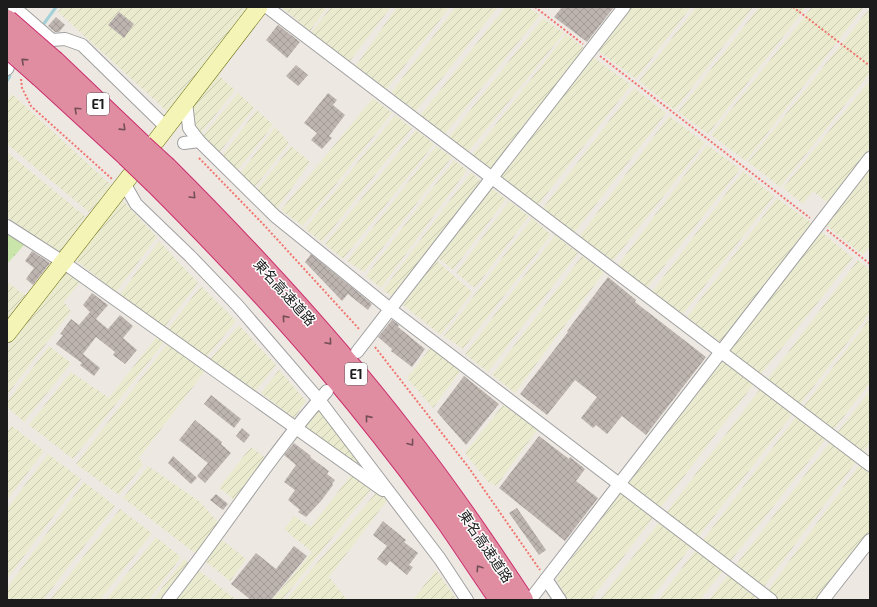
<svg xmlns="http://www.w3.org/2000/svg" width="877" height="607" font-family="'Exo 2','Noto Sans JP',sans-serif">
	<defs>
		<pattern id="farmland-furrows" width="10" height="10" patternUnits="userSpaceOnUse"><rect width="10" height="10" fill="#eaebce"/><path d="M-1 1l2-2M0 10L10 0M9 11l2-2" fill="none" stroke="#c8c9b0"/></pattern>
		<pattern id="grass-tufts" width="24" height="20" patternUnits="userSpaceOnUse"><rect width="24" height="20" fill="#cae5aa"/><path d="M3 7l-1-3M5 7V3M7 7l1-3M15 17l-1-3M17 17v-4M19 17l1-3" fill="none" stroke="#adc492"/></pattern>
		<pattern id="building-cross-hatch" width="8" height="8" patternUnits="userSpaceOnUse"><rect width="8" height="8" fill="#bdb4af"/><path d="M0 0l8 8M0 8l8-8" fill="none" stroke="#a29a96"/></pattern>
	</defs>
	<rect width="100%" height="100%" fill="#ede8e2"/>
	<g fill="url(#farmland-furrows)">
		<polygon points="62,7 252,7 169,113 58,12"/>
		<polygon points="281,7 327,7 310,31"/>
		<polygon points="331,7 391,7 349,62 311,33"/>
		<polygon points="397,7 450,7 386,90 355,67"/>
		<polygon points="455,7 498,7 416,111 391,93"/>
		<polygon points="505,7 528,7 540,15 445,134 420,116"/>
		<polygon points="632,7 691,7 636,79 597,50"/>
		<polygon points="696,7 753,7 675,110 639,81"/>
		<polygon points="759,7 806,7 708,134 678,112"/>
		<polygon points="812,7 864,7 746,161 711,135"/>
		<polygon points="870,8 870,73 780,187 748,162"/>
		<polygon points="543,18 564,33 468,152 449,137"/>
		<polygon points="566,34 584,48 491,170 472,155"/>
		<polygon points="593,57 631,85 538,205 501,176"/>
		<polygon points="218,75 235,90 199,136 191,130 190,111"/>
		<polygon points="870,80 870,151 828,203 813,191 803,204 783,188"/>
		<polygon points="634,88 666,113 574,233 543,208"/>
		<polygon points="238,93 254,108 218,154 201,138"/>
		<polygon points="12,94 112,186 89,212 7,144 7,101"/>
		<polygon points="373,98 392,113 303,226 281,210"/>
		<polygon points="257,110 273,125 237,171 221,157"/>
		<polygon points="395,115 412,128 322,242 305,229"/>
		<polygon points="669,116 705,143 613,261 580,236"/>
		<polygon points="275,127 289,143 255,187 240,174"/>
		<polygon points="416,130 434,144 343,259 325,244"/>
		<polygon points="707,145 740,169 647,288 618,265"/>
		<polygon points="291,146 310,162 277,209 264,198 257,190"/>
		<polygon points="436,146 452,157 364,272 347,261"/>
		<polygon points="7,152 86,217 58,253 7,217"/>
		<polygon points="454,160 467,170 381,288 366,276"/>
		<polygon points="870,163 870,246 863,255 823,223"/>
		<polygon points="743,171 774,196 683,314 652,292"/>
		<polygon points="471,172 482,183 394,298 383,290"/>
		<polygon points="490,187 506,199 453,270 437,257"/>
		<polygon points="777,198 813,224 720,342 687,317"/>
		<polygon points="122,200 157,237 116,292 73,258"/>
		<polygon points="509,201 529,216 475,288 456,273"/>
		<polygon points="532,218 551,235 463,349 444,336"/>
		<polygon points="819,230 853,258 762,373 591,600 568,600 556,579"/>
		<polygon points="555,235 578,253 488,372 465,354"/>
		<polygon points="159,241 198,283 163,329 119,296"/>
		<polygon points="582,256 604,272 515,393 492,375"/>
		<polygon points="436,260 472,292 441,335 403,305"/>
		<polygon points="858,260 870,270 870,313 650,600 600,600"/>
		<polygon points="65,271 81,281 64,302 71,311 7,395 7,348"/>
		<polygon points="7,282 26,296 7,321"/>
		<polygon points="201,286 236,321 206,358 168,329"/>
		<polygon points="870,318 870,383 700,600 658,600"/>
		<polygon points="239,325 276,365 255,392 210,359"/>
		<polygon points="158,335 168,337 73,459 29,425 71,372 109,398"/>
		<polygon points="167,344 205,371 139,458 143,465 119,495 76,464"/>
		<polygon points="49,346 71,363 24,422 7,407 7,402"/>
		<polygon points="431,347 461,370 433,408 407,378"/>
		<polygon points="279,370 306,401 294,418 261,393"/>
		<polygon points="870,390 870,443 754,600 709,600"/>
		<polygon points="320,405 373,477 302,426"/>
		<polygon points="503,405 538,429 496,486 488,482 465,453"/>
		<polygon points="12,426 44,451 7,500 7,432"/>
		<polygon points="251,447 267,459 235,500 219,488"/>
		<polygon points="870,450 870,531 819,600 761,600"/>
		<polygon points="48,454 81,479 7,579 7,509"/>
		<polygon points="148,466 199,501 218,522 196,554 123,498"/>
		<polygon points="355,470 373,487 282,600 272,600 312,552 284,529 294,516 311,527"/>
		<polygon points="84,482 115,506 43,600 7,600 7,588"/>
		<polygon points="380,488 388,499 329,577 347,600 286,600"/>
		<polygon points="120,509 152,533 100,600 50,600"/>
		<polygon points="156,537 181,557 149,600 106,600"/>
		<polygon points="221,539 246,559 230,581 205,561"/>
		<polygon points="184,559 234,598 232,600 153,600"/>
		<polygon points="436,570 457,600 413,600"/>
	</g>
	<polygon fill="url(#grass-tufts)" points="7,233 25,244 7,264"/>
	<g fill="none" stroke-linecap="round" stroke-linejoin="round">
		<g stroke="#a4d0d8" stroke-width="3">
			<polyline points="43,25 56,7"/>
			<polyline points="7,81 10,76"/>
		</g>
	</g>
	<g fill="url(#building-cross-hatch)">
		<polygon points="562,7 614,7 587,42 554,17"/>
		<polygon points="119,12 134,24 124,38 108,25"/>
		<polygon points="56,17 65,25 59,32 55,32 48,26"/>
		<polygon points="278,25 300,42 287,58 266,40"/>
		<polygon points="296,65 308,75 298,86 286,76"/>
		<polygon points="328,93 337,100 333,105 345,115 329,136 332,138 322,149 311,140 317,133 304,123"/>
		<polygon points="32,251 50,263 33,285 26,279 34,268 25,261"/>
		<polygon points="311,254 372,304 368,310 348,294 342,301 305,262"/>
		<polygon points="608,277 636,300 635,302 706,357 646,435 622,416 607,434 596,425 593,428 581,418 597,397 575,380 547,415 520,394 568,332 567,331"/>
		<polygon points="92,293 108,305 96,319 108,329 120,315 133,326 123,338 137,350 125,364 113,355 115,352 96,337 83,354 100,368 94,376 80,365 82,363 56,344 63,335 60,334 71,319 79,325 90,312 83,305"/>
		<polygon points="392,320 399,325 398,327 425,349 412,367 391,351 392,349 378,337"/>
		<polygon points="464,376 499,404 466,445 437,412"/>
		<polygon points="211,395 241,419 234,428 204,404"/>
		<polygon points="195,420 222,442 221,444 231,453 205,483 197,476 208,463 179,440"/>
		<polygon points="242,428 250,435 244,443 236,436"/>
		<polygon points="539,436 569,459 570,457 585,469 576,481 598,498 565,541 499,488"/>
		<polygon points="294,443 311,456 310,457 329,471 327,474 335,480 332,484 333,485 321,501 306,517 298,512 300,510 288,500 295,490 284,482 296,465 284,455"/>
		<polygon points="173,456 197,478 191,484 168,463"/>
		<polygon points="216,494 228,504 223,510 210,500"/>
		<polygon points="517,508 546,550 539,555 509,513"/>
		<polygon points="383,521 406,540 404,542 418,553 409,565 413,567 407,575 390,561 386,566 377,559 387,546 373,535"/>
		<polygon points="294,546 307,556 271,600 251,600 231,584 256,553 276,569"/>
	</g>
	<g fill="none" stroke-linecap="round" stroke-linejoin="round">
		<g stroke="#a0a0a0" stroke-width="14">
			<g id="street">
				<polyline points="14,7 52,40 65,39 82,45 166,127"/>
				<polyline points="267,7 870,465"/>
				<polyline points="7,69 8,67"/>
				<polyline points="186,102 189,128 199,141 275,216 390,309 771,600"/>
				<polyline points="184,143 199,141"/>
				<polyline points="124,183 136,204 190,256 238,306 319,400 440,559 467,600"/>
				<polyline points="7,226 63,262 383,490"/>
				<polyline points="357,352 624,7"/>
				<polyline points="546,579 560,600"/>
				<path d="M 168,600 C 223,531 269,456 327,391"/>
				<polyline points="530,600 870,158"/>
				<polyline points="823,600 870,540"/>
			</g>
		</g>
		<g stroke="#666b0b" stroke-width="18">
			<g id="secondary">
				<polyline points="156,141 259,7"/>
				<polyline points="7,334 130,176"/>
			</g>
		</g>
		<g stroke="#cc2d6e" stroke-width="24">
			<g id="highway">
				<polyline points="54,62 142,146"/>
				<polyline points="41,76 127,155"/>
				<path d="M 166,168 C 251,253 332,340 405,435 C 447,488 485,544 522,600"/>
				<path d="M 155,182 C 215,242 273,303 328,368 C 370,418 410,469 448,522 C 466,548 483,574 501,600"/>
			</g>
		</g>
		<g stroke="#f1746e" stroke-width="2" stroke-dasharray="2 2" stroke-linecap="butt">
			<polyline points="535,7 583,44"/>
			<polyline points="793,7 870,66"/>
			<polyline points="600,56 810,218"/>
			<polyline points="21,79 22,88 31,106 112,179"/>
			<polyline points="199,158 264,225 360,330"/>
			<polyline points="827,230 870,264"/>
			<polyline points="375,347 469,468 540,570"/>
		</g>
		<use href="#street" stroke="#fff" stroke-width="12"/>
		<use href="#secondary" stroke="#f5f4b7" stroke-width="17"/>
		<use href="#highway" stroke="#e08da2" stroke-width="22"/>
		<g stroke="#cc2d6e" stroke-width="24" stroke-linecap="butt">
			<g id="highway-bridge">
				<polyline points="7,21 54,62"/>
				<polyline points="7,46 41,76"/>
				<polyline points="142,146 166,168"/>
				<polyline points="127,155 155,182"/>
			</g>
		</g>
		<use href="#highway-bridge" stroke="#e08da2" stroke-width="22"/>
	</g>
	<defs><path id="oneway-chevron" d="M-2-3.5L2.5 0L-2 3.5" fill="none" stroke-width="1.6" stroke-linecap="round" stroke-linejoin="round"/></defs>
	<g stroke="#744f58">
		<use href="#oneway-chevron" transform="translate(24 61) rotate(-138)"/>
		<use href="#oneway-chevron" transform="translate(77 110) rotate(-137)"/>
		<use href="#oneway-chevron" transform="translate(123 128) rotate(44)"/>
		<use href="#oneway-chevron" transform="translate(193 196) rotate(45)"/>
		<use href="#oneway-chevron" transform="translate(285 318) rotate(-131)"/>
		<use href="#oneway-chevron" transform="translate(329 342) rotate(49)"/>
		<use href="#oneway-chevron" transform="translate(368 418) rotate(-129)"/>
		<use href="#oneway-chevron" transform="translate(411 443) rotate(53)"/>
		<use href="#oneway-chevron" transform="translate(479 568) rotate(-124)"/>
	</g>
	<g text-anchor="middle" dominant-baseline="central" stroke-width="3" stroke-linejoin="round" paint-order="stroke">
		<g fill="#fff" stroke="#606060" stroke-width="1">
			<rect x="87" y="93" width="22" height="22" rx="3"/>
			<rect x="345" y="363" width="22" height="22" rx="3"/>
		</g>
		<g font-size="13" font-weight="bold" fill="#1c1c1c">
			<text x="98" y="104">E1</text>
			<text x="356" y="374">E1</text>
		</g>
		<g font-size="14" fill="#1c1c1c" stroke="#fff">
			<text transform="translate(285 292) rotate(48)">東名高速道路</text>
			<text transform="translate(486 546) rotate(56)">東名高速道路</text>
		</g>
	</g>
	<rect width="877" height="607" fill="none" stroke="#1c1c1c" stroke-width="16"/>
</svg>
